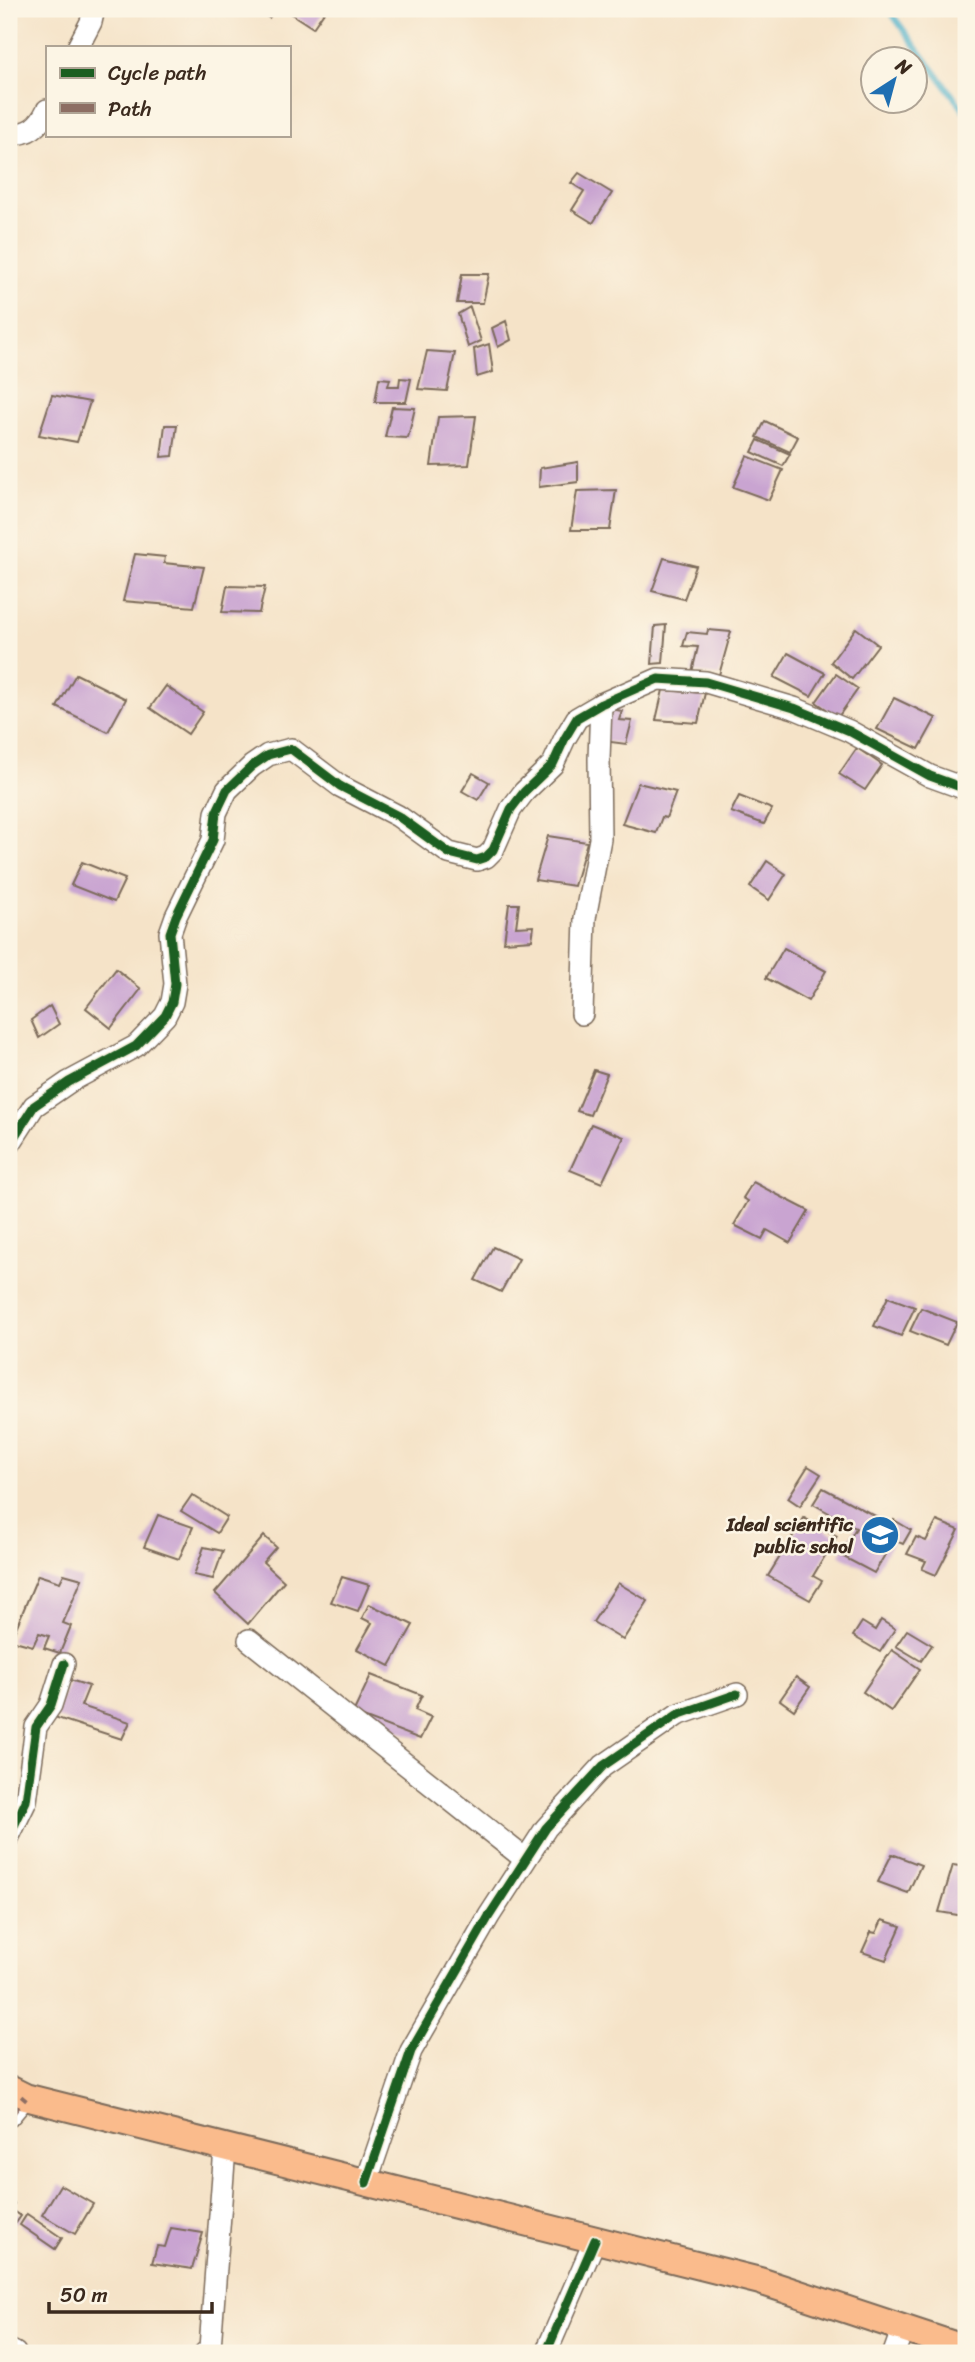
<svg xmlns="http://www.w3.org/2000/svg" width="975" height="2362" font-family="Sriracha,sans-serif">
	<rect width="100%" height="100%" fill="#fcf5e5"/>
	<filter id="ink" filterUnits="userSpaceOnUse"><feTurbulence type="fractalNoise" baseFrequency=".0143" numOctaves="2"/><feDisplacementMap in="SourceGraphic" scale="14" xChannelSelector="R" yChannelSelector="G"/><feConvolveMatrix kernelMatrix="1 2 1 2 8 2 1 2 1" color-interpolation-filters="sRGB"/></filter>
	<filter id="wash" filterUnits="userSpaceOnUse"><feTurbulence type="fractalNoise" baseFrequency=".00686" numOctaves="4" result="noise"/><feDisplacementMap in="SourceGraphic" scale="28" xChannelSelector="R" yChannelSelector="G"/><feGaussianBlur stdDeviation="1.57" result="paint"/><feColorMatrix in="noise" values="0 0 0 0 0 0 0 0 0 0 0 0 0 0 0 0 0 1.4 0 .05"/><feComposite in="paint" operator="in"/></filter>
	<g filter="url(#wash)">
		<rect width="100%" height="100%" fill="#f5e3c8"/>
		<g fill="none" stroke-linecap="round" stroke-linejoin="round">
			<polyline stroke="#49aec8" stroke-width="6" points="888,9 966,113"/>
		</g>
		<g id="blocks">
			<g fill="#c9a4d1">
				<polygon points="256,9 276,9 269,18"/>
				<polygon points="293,9 326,9 313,28 290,13"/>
				<polygon points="579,173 612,193 593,223 572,210 584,191 571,183"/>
				<polygon points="462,274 489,274 483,303 457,303"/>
				<polygon points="470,307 481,341 468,347 458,314"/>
				<polygon points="506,321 511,340 498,347 492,328"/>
				<polygon points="489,344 493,372 477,377 474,349"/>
				<polygon points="427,351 455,353 447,391 418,389"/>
				<polygon points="379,378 390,379 388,386 399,386 400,378 411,379 406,402 375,402"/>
				<polygon points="52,395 90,402 77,442 39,435"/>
				<polygon points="392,407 415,408 408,438 385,437"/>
				<polygon points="476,416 469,465 431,466 438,417"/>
				<polygon points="765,421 798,437 790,452 757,437"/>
				<polygon points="165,425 177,425 173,456 161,457"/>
				<polygon points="758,440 790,454 783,466 752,452"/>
				<polygon points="747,456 783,470 769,500 733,487"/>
				<polygon points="578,462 578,482 539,487 540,468"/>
				<polygon points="616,490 610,530 571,530 577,491"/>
				<polygon points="135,554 165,557 164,563 204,567 194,607 123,601"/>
				<polygon points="664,558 696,566 684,599 652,591"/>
				<polygon points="227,586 265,587 259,613 222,612"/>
				<polygon points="666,625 663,663 652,664 655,626"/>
				<polygon points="856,628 878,645 852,679 831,662"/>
				<polygon points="708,630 731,632 719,675 692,672 698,647 683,646 687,632 707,634"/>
				<polygon points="788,653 825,673 811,696 774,677"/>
				<polygon points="76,674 126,699 108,732 57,707"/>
				<polygon points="836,674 858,689 838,717 816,702"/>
				<polygon points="166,686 203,712 188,734 150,708"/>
				<polygon points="663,690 705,693 698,723 656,720"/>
				<polygon points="894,698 936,718 919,749 877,729"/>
				<polygon points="611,709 622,711 619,720 632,721 626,744 603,741"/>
				<polygon points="857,748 882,765 865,790 839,774"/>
				<polygon points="473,773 489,782 478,800 462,791"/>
				<polygon points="638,783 676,792 666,818 662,817 656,833 622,824"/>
				<polygon points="739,796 772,809 764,824 731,812"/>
				<polygon points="548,836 587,842 574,886 535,880"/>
				<polygon points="767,861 786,874 769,900 750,887"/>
				<polygon points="82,862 125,879 114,902 71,885"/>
				<polygon points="509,904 519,904 516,927 534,926 532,940 504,942"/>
				<polygon points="784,948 826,971 808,1001 766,978"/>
				<polygon points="116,969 141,989 111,1028 86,1008"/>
				<polygon points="50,1006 59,1024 39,1038 31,1020"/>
				<polygon points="594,1070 607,1074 590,1115 577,1111"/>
				<polygon points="591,1124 624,1137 602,1183 570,1170"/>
				<polygon points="753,1182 809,1211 790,1243 767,1230 762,1239 734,1225 748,1201 743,1198"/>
				<polygon points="493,1247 519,1259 501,1292 475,1280"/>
				<polygon points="888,1297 915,1307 901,1336 874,1326"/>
				<polygon points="921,1308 957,1322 946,1345 910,1331"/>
				<polygon points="808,1466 821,1474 800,1506 788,1498"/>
				<polygon points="823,1488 892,1525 894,1520 911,1530 903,1544 894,1540 874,1573 840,1555 856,1528 813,1504"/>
				<polygon points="192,1495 227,1517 217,1533 181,1511"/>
				<polygon points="158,1515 193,1527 179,1559 144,1547"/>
				<polygon points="804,1518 837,1536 813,1576 822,1581 810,1600 768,1576"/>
				<polygon points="937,1521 959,1530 936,1575 922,1569 926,1561 907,1554 916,1537 926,1541"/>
				<polygon points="264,1536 276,1547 263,1562 284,1581 248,1624 215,1593"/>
				<polygon points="204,1547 223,1551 213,1579 194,1575"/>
				<polygon points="64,1574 82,1579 63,1623 71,1626 60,1653 44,1648 49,1636 39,1633 33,1646 11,1640 38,1575 60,1582"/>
				<polygon points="342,1577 369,1585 358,1611 331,1602"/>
				<polygon points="618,1583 648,1601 623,1640 593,1622"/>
				<polygon points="369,1604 413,1625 390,1666 357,1649 372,1623 362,1618"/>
				<polygon points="881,1620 895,1629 880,1652 853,1636 862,1622 875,1630"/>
				<polygon points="907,1630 932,1645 921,1661 896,1646"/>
				<polygon points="892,1650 920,1669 891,1711 863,1692"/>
				<polygon points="371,1675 422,1695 415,1710 431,1717 420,1739 353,1713"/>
				<polygon points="796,1677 810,1687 794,1710 780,1700"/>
				<polygon points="70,1680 89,1686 81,1706 130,1722 122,1739 54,1717"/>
				<polygon points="892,1854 921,1865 908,1893 878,1882"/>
				<polygon points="953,1865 966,1867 964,1916 939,1912"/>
				<polygon points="882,1920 901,1926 886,1960 862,1952 871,1932 876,1933"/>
				<polygon points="60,2185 93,2204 75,2234 42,2215"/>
				<polygon points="9,2201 14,2204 11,2209 21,2216 16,2223 9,2219"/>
				<polygon points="27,2214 62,2238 55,2249 20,2225"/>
				<polygon points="171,2228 203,2233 192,2269 152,2263 157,2246 165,2247"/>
			</g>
		</g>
	</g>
	<g filter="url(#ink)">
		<use href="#blocks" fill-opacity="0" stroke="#7c6b5a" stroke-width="2"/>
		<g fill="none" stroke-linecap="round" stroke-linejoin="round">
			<g stroke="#7c6b5a" stroke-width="24">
				<g id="minor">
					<polyline points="78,47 91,22 94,9"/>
					<path d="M 9,134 C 28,135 39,127 47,110"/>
					<polyline points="582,1014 585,918 600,839 599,759 601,704"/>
					<polyline points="9,1145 34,1106 69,1082 136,1046 165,1016 172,1002 175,984 170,933 176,916 213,840 216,813 227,790 252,766 268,755 291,749 340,786 398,816 449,853 477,860 486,857 493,850 511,809 524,792 553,764 565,738 577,718 601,704 658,679 706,682 794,708 849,731 930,776 966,789"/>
					<polyline points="249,1640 525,1859"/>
					<polyline points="9,1836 26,1801 36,1727 51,1705 64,1664"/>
					<polyline points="9,2116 25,2097"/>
					<polyline points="366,2183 411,2051 489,1916 546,1828 603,1766 677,1715 737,1694"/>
					<polyline points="9,2350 15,2353"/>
					<polyline points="205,2353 210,2348 225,2148"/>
					<polyline points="546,2353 595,2240"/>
					<polyline points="894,2353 903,2328"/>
				</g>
			</g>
			<g stroke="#7c6b5a" stroke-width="30">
				<polyline id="major" points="9,2089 25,2097 760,2281 966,2349"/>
			</g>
			<use href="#minor" stroke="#fff" stroke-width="21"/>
			<use href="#major" stroke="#fabb8c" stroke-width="26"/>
			<g stroke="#8d6e63" stroke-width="7" stroke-dasharray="14 7" stroke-linecap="butt">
				<polyline points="9,2116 25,2097"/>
				<polyline points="9,2350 15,2353"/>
			</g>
			<g stroke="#fcf5e5" stroke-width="13">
				<g id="cycleway">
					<polyline points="9,1145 34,1106 69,1082 136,1046 165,1016 172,1002 175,984 170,933 176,916 213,840 216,813 227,790 252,766 268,755 291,749 340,786 398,816 449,853 477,860 486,857 493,850 511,809 524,792 553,764 565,738 577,718 601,704 658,679 706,682 794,708 849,731 930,776 966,789"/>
					<polyline points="9,1836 26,1801 36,1727 51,1705 64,1664"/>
					<polyline points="366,2183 411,2051 489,1916 546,1828 603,1766 677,1715 737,1694"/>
					<polyline points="546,2353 595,2240"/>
				</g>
			</g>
			<use href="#cycleway" stroke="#1b5e20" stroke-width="9"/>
		</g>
	</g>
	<defs>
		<g id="school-disc" transform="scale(2.0125)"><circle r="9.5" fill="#1f6fb2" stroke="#fcf5e5"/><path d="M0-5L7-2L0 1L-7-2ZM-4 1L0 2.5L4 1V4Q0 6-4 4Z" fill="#fff"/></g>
	</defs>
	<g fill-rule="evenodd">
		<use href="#school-disc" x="880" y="1535"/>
	</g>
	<g text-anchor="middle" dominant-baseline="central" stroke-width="5" stroke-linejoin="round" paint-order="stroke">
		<g font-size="19" font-weight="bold" fill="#3b2a1e" stroke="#fcf5e5" text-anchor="end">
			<text x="853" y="1524">Ideal scientific<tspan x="853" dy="22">public schol</tspan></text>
		</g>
	</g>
	<rect width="975" height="2362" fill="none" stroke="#fcf5e5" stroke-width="35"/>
	<rect x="46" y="46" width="245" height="91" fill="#fcf5e5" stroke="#afa495" stroke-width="2"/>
	<rect x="60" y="68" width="35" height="10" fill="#1b5e20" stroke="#afa495" stroke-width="2"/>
	<text x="108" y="80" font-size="21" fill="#3b2a1e">Cycle path</text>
	<rect x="60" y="103" width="35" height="10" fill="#8d6e63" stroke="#afa495" stroke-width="2"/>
	<text x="108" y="116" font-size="21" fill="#3b2a1e">Path</text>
	<g transform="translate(894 80) rotate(36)"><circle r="33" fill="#fcf5e5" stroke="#afa495" stroke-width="2"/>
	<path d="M0-5L12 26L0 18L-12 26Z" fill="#1f6fb2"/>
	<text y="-10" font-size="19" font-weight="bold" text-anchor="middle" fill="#3b2a1e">N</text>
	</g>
	<path d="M49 2302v10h163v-10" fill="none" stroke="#3b2a1e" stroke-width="3.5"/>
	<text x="60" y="2302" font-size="21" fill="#3b2a1e" stroke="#fcf5e5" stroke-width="5" paint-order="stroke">50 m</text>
</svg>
